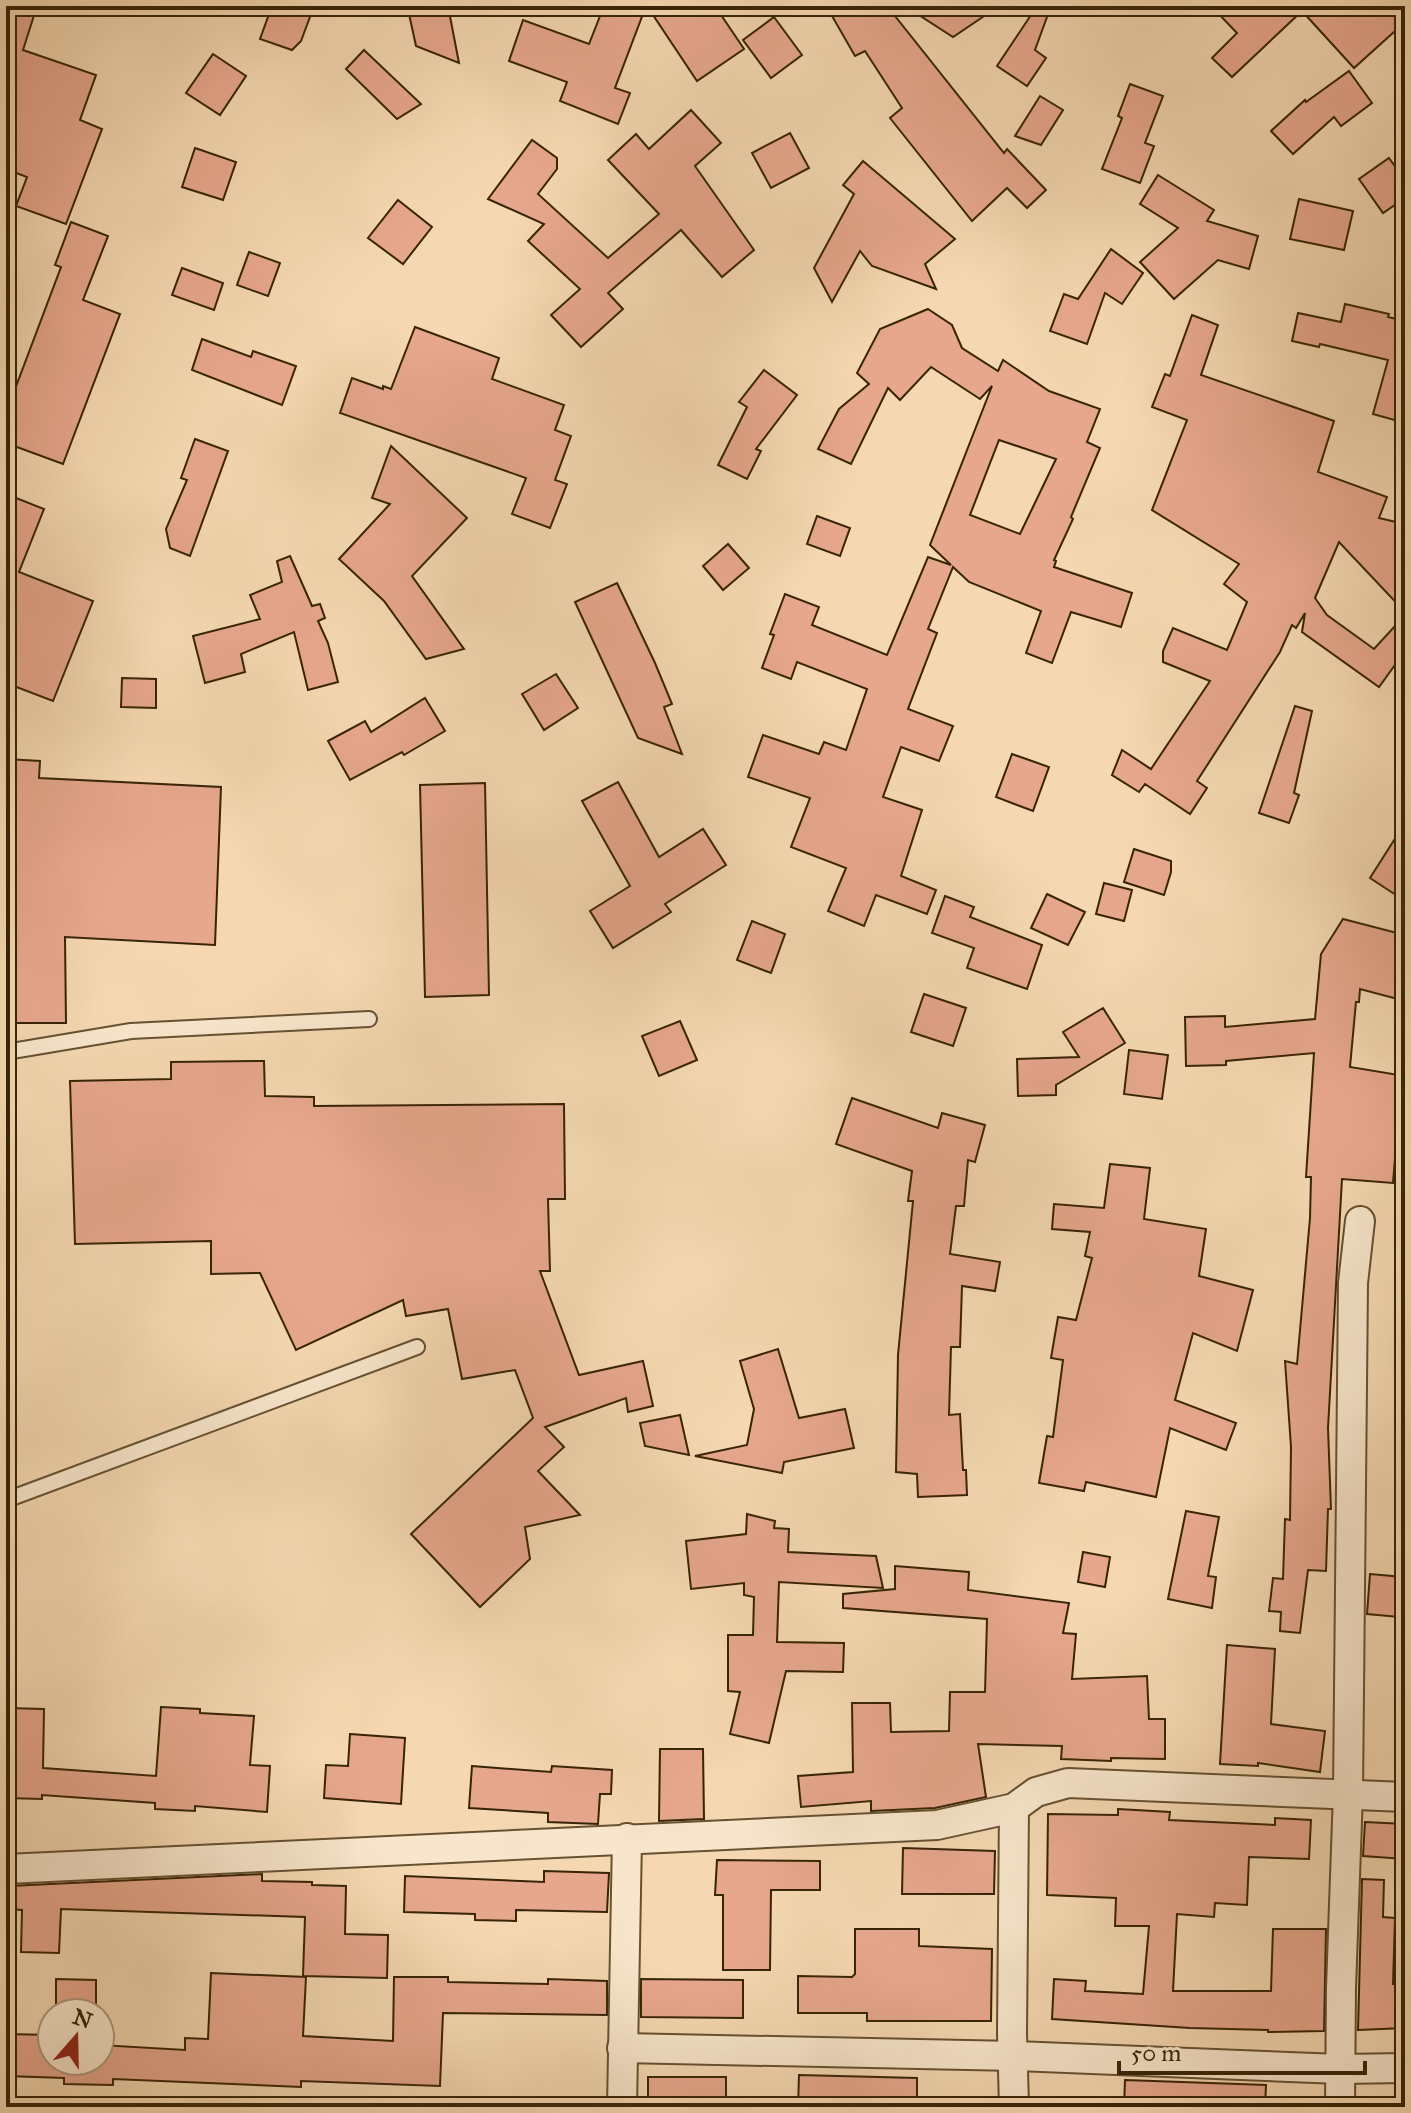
<svg xmlns="http://www.w3.org/2000/svg" width="1411" height="2113" font-family="'IM FELL Great Primer',serif">
	<rect width="100%" height="100%" fill="#f5d8b1"/>
	<filter id="stains"><feTurbulence type="fractalNoise" baseFrequency=".0025" numOctaves="4"/><feColorMatrix values="0 0 0 0 .2 0 0 0 0 .09 0 0 0 0 .02 0 0 0 .5 -.17"/></filter>
	<radialGradient id="worn" r=".72"><stop offset=".6" stop-color="#630" stop-opacity="0"/><stop offset="1" stop-color="#630" stop-opacity=".3"/></radialGradient>
	<g fill="#e7a78d" stroke="#372406" stroke-width="2" fill-rule="evenodd">
		<polygon points="6,6 37,6 23,50 96,75 80,120 102,129 66,224 16,206 27,177 6,169"/>
		<polygon points="272,6 314,6 301,41 292,50 260,39"/>
		<polygon points="448,6 459,63 416,46 409,14"/>
		<polygon points="604,6 646,6 615,88 630,93 618,124 560,101 567,82 509,61 523,20 589,44"/>
		<polygon points="647,6 715,6 744,49 697,81"/>
		<polygon points="850,6 887,6 1004,153 1007,149 1046,190 1027,208 1007,188 972,221 890,118 902,108 865,51 855,56 832,16"/>
		<polygon points="905,6 999,6 953,37"/>
		<polygon points="1037,6 1051,6 1035,50 1046,58 1027,86 997,66"/>
		<polygon points="1211,6 1405,6 1405,22 1354,68 1302,11 1232,77 1212,58 1237,33"/>
		<polygon points="774,17 802,55 771,78 743,40"/>
		<polygon points="364,50 421,104 397,119 346,69"/>
		<polygon points="213,54 246,76 220,115 186,93"/>
		<polygon points="1349,71 1372,103 1341,126 1334,117 1293,154 1271,131 1305,100 1306,102"/>
		<polygon points="1130,84 1163,96 1145,143 1154,146 1140,183 1102,169 1122,118 1118,116"/>
		<polygon points="1040,96 1063,110 1041,145 1015,136"/>
		<polygon points="691,110 721,143 695,166 754,250 722,277 681,230 608,293 623,309 581,347 551,315 580,289 528,241 544,224 488,199 532,140 557,158 557,169 538,194 608,258 659,214 608,160 636,134 649,149"/>
		<polygon points="790,133 809,168 771,188 752,153"/>
		<polygon points="195,148 236,162 223,200 182,187"/>
		<polygon points="1389,158 1405,180 1405,198 1383,213 1359,179"/>
		<polygon points="863,161 955,239 925,264 936,289 872,266 860,251 832,302 814,268 854,194 843,185"/>
		<polygon points="1158,175 1214,210 1207,221 1258,236 1249,269 1218,260 1174,299 1140,262 1178,228 1140,204"/>
		<polygon points="1299,199 1353,211 1344,250 1290,239"/>
		<polygon points="398,200 432,227 403,264 368,238"/>
		<polygon points="71,222 108,236 83,300 120,314 63,464 6,443 6,413 61,267 55,265"/>
		<polygon points="1111,249 1143,273 1122,304 1105,293 1087,344 1050,331 1064,294 1078,299"/>
		<polygon points="249,252 280,263 268,296 237,285"/>
		<polygon points="182,268 223,283 214,310 172,295"/>
		<polygon points="1345,304 1389,314 1388,317 1405,321 1405,423 1373,414 1388,360 1320,344 1319,347 1292,341 1298,313 1341,322"/>
		<path d="M 928,309 L 952,325 L 962,348 L 998,371 L 1003,360 L 1049,391 L 1100,409 L 1087,442 L 1100,448 L 1071,517 L 1073,519 L 1054,560 L 1056,561 L 1054,567 L 1132,593 L 1121,627 L 1071,612 L 1052,663 L 1026,653 L 1041,611 L 969,582 L 953,567 L 928,629 L 937,633 L 908,709 L 953,726 L 939,761 L 901,747 L 883,797 L 922,810 L 901,876 L 936,890 L 927,914 L 876,895 L 864,926 L 828,911 L 846,868 L 791,847 L 810,798 L 748,777 L 763,735 L 819,754 L 824,742 L 846,750 L 867,689 L 797,662 L 791,679 L 762,668 L 774,635 L 770,634 L 785,594 L 819,607 L 812,625 L 887,655 L 928,557 L 951,565 L 930,545 L 992,386 L 980,399 L 931,367 L 900,400 L 888,388 L 851,464 L 818,449 L 839,409 L 869,384 L 857,373 L 880,329 ZM 999,440 L 1056,459 L 1020,534 L 970,515 Z"/>
		<polygon points="1192,315 1218,325 1201,375 1334,421 1318,472 1387,497 1379,518 1405,524 1405,612 1339,542 1315,598 1327,615 1374,649 1405,615 1405,651 1379,687 1302,632 1305,613 1296,628 1292,625 1280,652 1197,781 1207,788 1190,814 1145,784 1139,792 1112,775 1122,750 1151,769 1210,681 1163,662 1163,651 1173,628 1227,650 1247,602 1224,584 1239,564 1152,510 1187,420 1152,407 1165,374 1170,376"/>
		<polygon points="415,327 499,358 492,379 564,405 555,430 571,436 555,480 567,484 550,528 512,514 526,478 340,413 352,378 383,389 383,386 391,389"/>
		<polygon points="202,339 251,357 253,351 296,366 282,405 192,370"/>
		<polygon points="764,370 797,395 756,449 761,451 747,479 718,465 747,407 739,402"/>
		<polygon points="195,439 228,451 190,556 170,548 166,529 187,480 181,478"/>
		<polygon points="391,446 467,518 412,576 464,649 426,659 384,601 339,559 390,504 372,498"/>
		<polygon points="6,494 44,509 19,572 93,601 53,701 6,683"/>
		<polygon points="817,516 850,528 840,556 807,544"/>
		<polygon points="728,544 749,568 723,590 703,566"/>
		<polygon points="290,556 312,606 320,604 325,618 318,621 328,643 338,682 308,690 294,632 241,654 245,672 205,683 193,636 260,619 250,595 282,582 277,561"/>
		<polygon points="617,583 655,663 672,704 664,707 682,754 638,738 575,602"/>
		<polygon points="556,674 578,708 544,730 522,694"/>
		<polygon points="122,678 156,679 156,708 121,707"/>
		<polygon points="425,698 445,731 404,755 402,752 350,780 328,741 365,721 371,732"/>
		<polygon points="1295,706 1312,711 1294,793 1299,795 1289,823 1259,813"/>
		<polygon points="1012,754 1049,767 1033,811 996,797"/>
		<polygon points="6,759 40,761 39,778 221,787 215,945 65,937 66,1023 6,1023"/>
		<polygon points="618,782 659,857 703,829 726,865 665,904 671,912 613,948 590,911 630,886 582,801"/>
		<polygon points="485,783 489,995 425,997 420,785"/>
		<polygon points="1405,823 1405,901 1370,878"/>
		<polygon points="1134,849 1171,861 1171,872 1164,895 1124,882"/>
		<polygon points="1104,883 1132,890 1124,921 1096,914"/>
		<polygon points="1047,894 1085,912 1068,945 1031,928"/>
		<polygon points="945,896 974,907 970,917 1042,945 1027,989 967,968 974,948 932,933"/>
		<polygon points="1343,919 1405,935 1405,1001 1360,989 1359,1002 1356,1002 1350,1067 1405,1076 1405,1123 1398,1122 1393,1183 1342,1179 1328,1428 1331,1509 1328,1509 1326,1571 1308,1570 1300,1633 1280,1631 1281,1612 1269,1611 1273,1578 1283,1579 1285,1519 1290,1520 1291,1447 1285,1361 1297,1364 1310,1218 1311,1177 1306,1177 1314,1053 1226,1061 1226,1065 1186,1066 1185,1017 1225,1016 1225,1027 1315,1019 1321,954"/>
		<polygon points="752,921 785,934 771,973 737,960"/>
		<polygon points="924,994 966,1008 953,1046 911,1032"/>
		<polygon points="1103,1008 1125,1043 1056,1085 1056,1095 1018,1096 1017,1059 1079,1057 1063,1032"/>
		<polygon points="680,1021 697,1060 659,1076 642,1036"/>
		<polygon points="1129,1050 1168,1055 1162,1099 1124,1094"/>
		<polygon points="264,1061 265,1096 314,1097 314,1106 564,1104 565,1199 548,1199 550,1271 540,1271 579,1375 643,1361 653,1406 628,1412 626,1398 545,1427 564,1447 538,1471 580,1515 525,1527 530,1559 480,1607 411,1534 533,1418 515,1370 462,1379 448,1309 406,1316 403,1300 296,1350 260,1273 211,1274 211,1241 75,1244 70,1081 171,1079 171,1062"/>
		<polygon points="852,1098 938,1128 942,1113 985,1125 975,1162 968,1160 964,1206 956,1206 950,1254 1000,1262 995,1291 962,1286 960,1347 951,1347 949,1415 960,1414 963,1470 966,1470 967,1495 918,1497 917,1474 896,1472 898,1355 913,1201 908,1201 912,1171 836,1144"/>
		<polygon points="1110,1164 1150,1168 1144,1219 1206,1229 1199,1276 1253,1290 1237,1351 1193,1333 1175,1400 1236,1423 1226,1450 1170,1428 1156,1497 1086,1482 1084,1491 1039,1483 1047,1436 1053,1437 1063,1360 1051,1358 1058,1317 1076,1320 1092,1258 1085,1256 1090,1232 1052,1229 1054,1204 1104,1208"/>
		<polygon points="778,1349 799,1418 845,1409 854,1448 784,1462 782,1473 695,1456 747,1445 754,1409 740,1361"/>
		<polygon points="680,1415 689,1455 645,1446 640,1423"/>
		<polygon points="1186,1511 1219,1517 1208,1576 1216,1577 1212,1608 1168,1599"/>
		<polygon points="747,1514 775,1521 774,1528 789,1529 788,1552 876,1556 883,1588 779,1582 777,1642 844,1643 843,1672 786,1671 769,1743 730,1734 740,1692 728,1691 728,1635 753,1635 754,1597 744,1595 744,1583 691,1589 686,1541 746,1534"/>
		<polygon points="1083,1552 1110,1557 1105,1587 1078,1582"/>
		<polygon points="895,1566 969,1572 968,1590 1069,1603 1063,1633 1076,1634 1072,1679 1147,1676 1149,1719 1165,1719 1165,1759 1111,1758 1111,1761 1061,1759 1062,1746 978,1744 986,1797 935,1808 871,1811 871,1801 801,1807 798,1776 853,1772 852,1703 890,1703 891,1732 949,1731 950,1692 985,1692 987,1619 843,1608 843,1594 895,1589"/>
		<polygon points="1370,1574 1403,1577 1399,1617 1367,1614"/>
		<polygon points="1227,1645 1275,1649 1271,1724 1325,1731 1320,1772 1258,1763 1258,1766 1220,1764"/>
		<polygon points="161,1707 200,1709 200,1713 254,1716 250,1765 270,1766 267,1812 195,1806 195,1811 155,1809 155,1803 42,1795 42,1799 6,1798 6,1708 44,1709 43,1768 156,1776"/>
		<polygon points="350,1734 405,1738 401,1804 324,1798 326,1765 348,1766"/>
		<polygon points="660,1749 703,1749 704,1819 659,1821"/>
		<polygon points="472,1766 551,1772 552,1766 612,1770 611,1794 600,1794 598,1824 548,1822 548,1813 469,1808"/>
		<polygon points="1118,1809 1170,1812 1169,1820 1275,1825 1275,1818 1311,1820 1309,1859 1249,1857 1247,1905 1215,1903 1214,1917 1177,1914 1173,1991 1271,1991 1273,1929 1326,1929 1324,2031 1268,2032 1268,2030 1190,2028 1052,2019 1054,1979 1086,1981 1085,1991 1143,1994 1149,1926 1115,1926 1116,1898 1047,1895 1048,1814 1118,1815"/>
		<polygon points="1365,1822 1405,1824 1405,1859 1363,1856"/>
		<polygon points="903,1848 995,1851 994,1894 902,1894"/>
		<polygon points="717,1860 820,1861 820,1890 771,1890 770,1970 723,1970 723,1895 715,1895"/>
		<polygon points="544,1871 609,1873 607,1912 516,1910 516,1921 475,1920 475,1914 404,1912 405,1876 544,1882"/>
		<polygon points="262,1874 262,1881 312,1882 312,1885 346,1886 345,1934 388,1935 387,1978 303,1976 305,1917 61,1909 59,1953 21,1952 22,1910 9,1909 9,1886"/>
		<polygon points="1362,1879 1384,1880 1383,1917 1395,1918 1393,1984 1405,1984 1405,2028 1358,2030"/>
		<polygon points="855,1929 919,1929 919,1946 992,1949 991,2021 867,2021 867,2013 798,2013 798,1976 852,1977 855,1974"/>
		<polygon points="211,1973 306,1977 303,2036 393,2041 394,1977 448,1977 448,1982 548,1984 548,1979 607,1981 607,2015 443,2013 440,2086 301,2081 301,2087 113,2079 113,2085 64,2084 64,2078 6,2076 6,2034 52,2035 52,2061 100,2061 100,2045 185,2050 185,2038 208,2039"/>
		<polygon points="56,1979 96,1980 96,2013 56,2013"/>
		<polygon points="641,1979 743,1980 743,2018 641,2017"/>
		<polygon points="799,2075 917,2078 917,2107 798,2107"/>
		<rect x="648" y="2077" width="78" height="30"/>
		<polygon points="1125,2080 1266,2085 1265,2107 1124,2107"/>
	</g>
	<g fill="none" stroke-linecap="round" stroke-linejoin="round">
		<g stroke="#665131" stroke-width="18">
			<g id="service">
				<polyline points="6,1052 131,1031 369,1019"/>
				<polyline points="6,1500 417,1347"/>
			</g>
		</g>
		<g stroke="#665131" stroke-width="32">
			<g id="minor">
				<polyline points="1014,1808 1012,2033 1014,2107"/>
				<polyline points="6,1869 937,1825 1014,1808 1036,1792 1068,1783 1405,1797"/>
				<polyline points="622,2048 1015,2056 1340,2069 1405,2068"/>
				<polyline points="622,2107 627,1838"/>
				<polyline points="1340,2107 1341,1988 1348,1793 1353,1283 1360,1221"/>
			</g>
		</g>
		<use href="#service" stroke="#f8e6cc" stroke-width="14"/>
		<use href="#minor" stroke="#f8e6cc" stroke-width="28"/>
	</g>
	<rect width="1411" height="2113" fill="none" stroke="#f5d8b1" stroke-width="32"/>
	<rect x="8" y="8" width="1395" height="2097" fill="none" stroke="#372406" stroke-width="4"/>
	<rect x="16" y="16" width="1379" height="2081" fill="none" stroke="#372406" stroke-width="2"/>
	<g transform="translate(76 2037) rotate(20)"><circle r="38" fill="#f8e6cc" stroke="#ab987d" stroke-width="2"/>
	<path d="M0-6L14 30L0 20L-14 30Z" fill="#8f2418"/>
	<text y="-12" font-size="22" font-weight="bold" text-anchor="middle" fill="#372406">N</text>
	</g>
	<path d="M1119 2061v12h246v-12" fill="none" stroke="#372406" stroke-width="4"/>
	<text x="1131" y="2061" font-size="24" fill="#372406" stroke="#f8e6cc" stroke-width="6" paint-order="stroke">50 m</text>
	<rect width="100%" height="100%" filter="url(#stains)"/>
	<rect width="100%" height="100%" fill="url(#worn)"/>
</svg>
